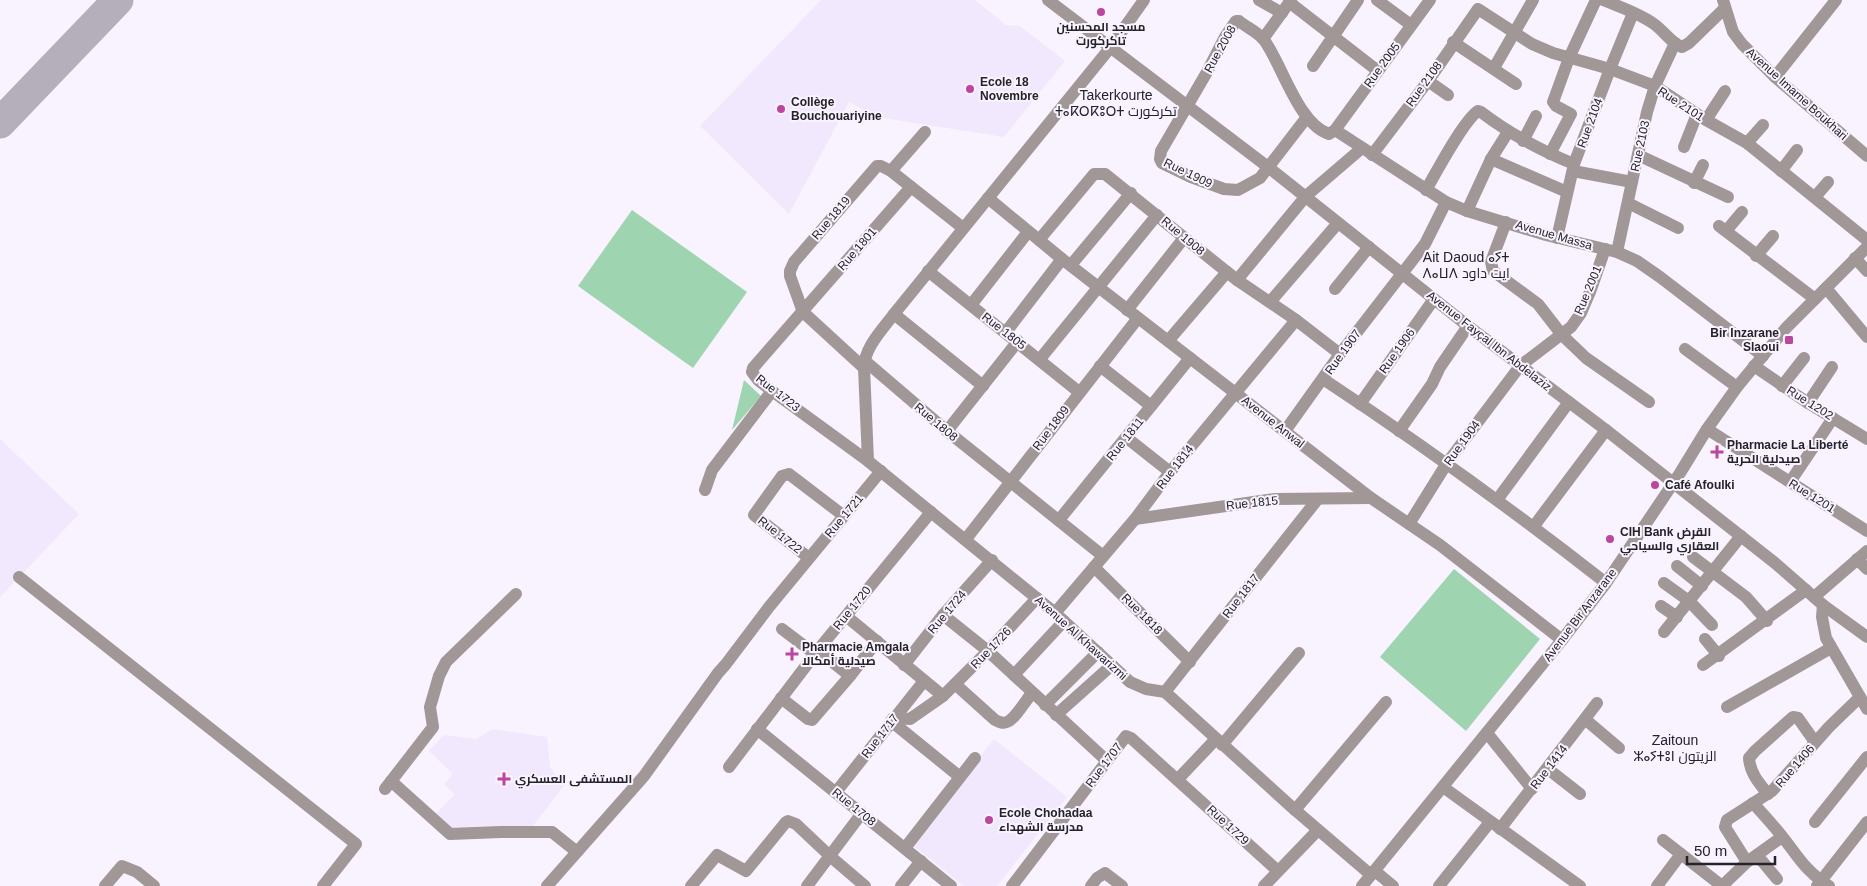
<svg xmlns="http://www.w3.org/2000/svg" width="1867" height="886" font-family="Arial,Cairo,'Noto Sans Tifinagh',sans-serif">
	<rect width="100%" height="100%" fill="#f8f3ff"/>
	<g fill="#f1e8fd">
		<polygon points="821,0 975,0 1006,25 1020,26 1065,61 1004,137 877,117 849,102 789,214 700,126"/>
		<polygon points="0,439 79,514 0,597"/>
		<polygon points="493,729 547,737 550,767 564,786 532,827 451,830 435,815 455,794 444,784 453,774 429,751 444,735 476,739"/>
		<polygon points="994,739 1067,797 997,886 964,886 911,844"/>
	</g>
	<g fill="#9fd4b0">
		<polygon points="632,210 747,292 693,368 578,286"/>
		<polygon points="744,380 761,396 732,430"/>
		<polygon points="1454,569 1540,639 1466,731 1380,657"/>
	</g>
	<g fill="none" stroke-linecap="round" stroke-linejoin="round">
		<polyline stroke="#b4afba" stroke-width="31" points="0,123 118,0"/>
		<g stroke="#a19796" stroke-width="12">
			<polyline points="1048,0 1268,167 1468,326 1606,430 1775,563 1823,605 1867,637"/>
			<path d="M 1144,0 L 1110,48 L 894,314 C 882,330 864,348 864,368 L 868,461 L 1055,613 L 1130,682 L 1146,689 L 1165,692 L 1295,810 L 1371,875"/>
			<polyline points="1259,0 1282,13"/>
			<polyline points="1377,0 1411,25"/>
			<path d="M 1603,0 C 1620,7 1639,13 1654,24 C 1664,31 1671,43 1682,47 L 1689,43 L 1725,8"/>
			<polyline points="1723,0 1733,32 1742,44 1775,77 1867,156"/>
			<polyline points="1289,2 1378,71"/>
			<polyline points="1263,39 1291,0"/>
			<polyline points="1453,42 1516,84"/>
			<polyline points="1313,66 1358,0"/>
			<polyline points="1494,68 1533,0"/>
			<polyline points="1775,77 1836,0"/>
			<polyline points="1428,81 1448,95"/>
			<path d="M 1307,117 L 1260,178 L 1238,190 L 1224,189 L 1191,177 L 1162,163 L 1160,159 L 1161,151 L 1207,72 L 1225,37 L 1236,21 L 1239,21 C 1246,27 1258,32 1264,40 C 1282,64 1298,124 1329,134 L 1335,130 L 1430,0"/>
			<polyline points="1706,120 1725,91"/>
			<polyline points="1335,130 1446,202 1467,211 1546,235 1617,252 1637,261 1660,277 1763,356"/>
			<polyline points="1523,141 1536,116"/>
			<polyline points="1747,143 1763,125"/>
			<polyline points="1684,147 1697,114"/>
			<polyline points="1550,154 1571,114 1556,106 1553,102 1569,58 1596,0"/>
			<polyline points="1372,155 1428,81 1478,9 1532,44 1553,53 1610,69 1655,86 1706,120 1747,143 1867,240"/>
			<polyline points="1638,155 1728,197"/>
			<polyline points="1491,159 1567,192"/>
			<polyline points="891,171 925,132"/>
			<polyline points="1573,171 1632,182"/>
			<polyline points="1781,171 1797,150"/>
			<polyline points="1694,183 1703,165"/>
			<path d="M 1426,190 C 1436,173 1463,121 1478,111 L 1481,112 C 1511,135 1540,150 1574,164"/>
			<polyline points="1815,197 1828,182"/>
			<polyline points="988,198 1062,259 1371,498 1440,545 1562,640"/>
			<polyline points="1628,203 1678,228"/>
			<polyline points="1467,211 1491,159 1508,132"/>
			<polyline points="1506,222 1491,262 1493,271 1538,304 1562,335 1586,358 1649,402"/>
			<polyline points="1719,226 1815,299"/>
			<polyline points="1726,231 1742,212"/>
			<polyline points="1557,238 1574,164 1610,69 1633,13"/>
			<polyline points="1039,240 1094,174 1105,174 1237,280 1296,320 1340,354"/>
			<polyline points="1617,252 1647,112 1655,86 1675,43"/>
			<polyline points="1756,256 1773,236"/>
			<polyline points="1855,258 1867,271"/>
			<polyline points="1071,265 1131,193"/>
			<polyline points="928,271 1079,392"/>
			<polyline points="1237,280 1306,196 1362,148"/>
			<polyline points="1826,288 1867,337"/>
			<polyline points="1335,289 1369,247"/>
			<polyline points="1270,302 1338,223"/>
			<polyline points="971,305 1028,232"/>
			<polyline points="1127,310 1184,238"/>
			<polyline points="894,314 983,386"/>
			<polyline points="1006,332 1062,259"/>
			<polyline points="1168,341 1227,272"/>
			<polyline points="1685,349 1737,387"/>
			<polyline points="1040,359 1157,215"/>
			<polyline points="864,360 947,431 1103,556"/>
			<polyline points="1100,366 1151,406"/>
			<polyline points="1754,366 1808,403 1867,439"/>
			<polyline points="864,368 803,312 790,276 790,271 794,262 877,166 881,166 891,171 963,228"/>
			<path d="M 1323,379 C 1420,443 1514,511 1606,583"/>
			<polyline points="1782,386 1804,358"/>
			<polyline points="1808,403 1832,367"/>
			<polyline points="1360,404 1434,299"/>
			<polyline points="1707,429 1867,531"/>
			<polyline points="947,431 1018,341"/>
			<polyline points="1285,431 1340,354 1425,244 1446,202"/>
			<polyline points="1399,431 1432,384 1440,367 1468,326"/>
			<polyline points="1127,438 1170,472"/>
			<polyline points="868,461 772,391 758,380 752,372 753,368 911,187"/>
			<polyline points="1790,482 1833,418"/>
			<polyline points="705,490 712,470 772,391"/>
			<polyline points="1497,500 1569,402"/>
			<polyline points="1135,519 1275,499 1371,498"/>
			<polyline points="1059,520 1190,358"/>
			<polyline points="1409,524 1447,463 1520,366 1571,327 1581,313 1590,292 1605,249"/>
			<polyline points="1534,526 1606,430"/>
			<polyline points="966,539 1138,318"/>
			<polyline points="1693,557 1746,597 1767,621"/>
			<polyline points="809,558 754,515 782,476 789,474 844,516"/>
			<polyline points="1857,559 1867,569"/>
			<polyline points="1677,566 1702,586"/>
			<polyline points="1094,567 1190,662"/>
			<polyline points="19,577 356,844 323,886"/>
			<polyline points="1664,583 1689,601 1712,625"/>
			<polyline points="1814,597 1867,551"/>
			<polyline points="1823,605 1822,617 1826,638 1867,709"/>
			<polyline points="1661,606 1677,617"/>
			<polyline points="1055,613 1135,519 1170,472 1296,320"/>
			<polyline points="943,615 988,651 1107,761"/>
			<polyline points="846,616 943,696"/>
			<polyline points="782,629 815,654"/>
			<polyline points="1664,632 1741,536"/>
			<polyline points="1705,639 1719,656"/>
			<polyline points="818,650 850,676"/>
			<polyline points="904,665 943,615 992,560"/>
			<polyline points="1703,665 1806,590"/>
			<polyline points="1014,675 1064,621"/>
			<path d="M 955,684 L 995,720 C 999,722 1003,724 1007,722 C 1015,719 1026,700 1032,693"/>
			<polyline points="1165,692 1317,500"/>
			<polyline points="781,698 808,719 812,720 850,676 877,641"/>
			<polyline points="1045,705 1098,652"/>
			<polyline points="1727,707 1831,648"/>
			<polyline points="1056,715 1112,665"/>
			<polyline points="893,718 910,719 943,696 988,651 1037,598"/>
			<polyline points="1586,720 1619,748"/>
			<polyline points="891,721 960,777"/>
			<polyline points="757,729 951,886"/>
			<polyline points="1487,733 1532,789"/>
			<polyline points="1222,745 1299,653"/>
			<polyline points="729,767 818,650 931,512"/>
			<polyline points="1548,769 1580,794"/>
			<polyline points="1178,779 1216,739"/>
			<polyline points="391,781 450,834 501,832 552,832 577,852"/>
			<polyline points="1443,787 1580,886"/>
			<polyline points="385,789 433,727 430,707 439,676 446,662 516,594"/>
			<polyline points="836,792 924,681"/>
			<path d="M 1768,794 C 1759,783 1750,773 1749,758 L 1755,751 L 1793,717 L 1798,718 L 1815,742"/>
			<path d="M 1753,803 C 1763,814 1772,824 1781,835 C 1798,856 1805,871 1829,886"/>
			<polyline points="1295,810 1386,702"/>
			<polyline points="1815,822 1867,757"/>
			<polyline points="1500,829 1597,703"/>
			<polyline points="1663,840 1722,886 1747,862 1782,837"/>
			<polyline points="905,848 975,758"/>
			<polyline points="1757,855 1777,879"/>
			<polyline points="1747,862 1725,827 1727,820 1772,791 1829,727 1860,697"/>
			<polyline points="1375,871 1393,886"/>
			<polyline points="105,886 122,866 137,872 154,886"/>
			<polyline points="547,886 644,776 718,673 726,664 769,607 881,471"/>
			<polyline points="691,886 717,855 746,871 786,822 788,821 796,824 831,857 865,886"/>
			<polyline points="807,886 862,813"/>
			<polyline points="901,886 921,861"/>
			<polyline points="1012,886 1126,736 1131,738 1278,871"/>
			<polyline points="1091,886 1097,878 1105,873 1122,886"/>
			<polyline points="1264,886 1318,830"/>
			<polyline points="1362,886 1562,640 1606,583 1680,473 1707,429 1737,387 1786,328 1867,247"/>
			<polyline points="1439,886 1490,822"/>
			<polyline points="1657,886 1681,854"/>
			<polyline points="1817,886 1867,822"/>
		</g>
	</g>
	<g fill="#bb469e" stroke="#f8f3ff" stroke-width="2">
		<circle cx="1101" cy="12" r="5"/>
		<circle cx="970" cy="89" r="5"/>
		<circle cx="781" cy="109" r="5"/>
		<rect x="1784" y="335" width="10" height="10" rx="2.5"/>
		<path d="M1714.5 444.5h5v5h5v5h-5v5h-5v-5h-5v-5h5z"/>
		<circle cx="1655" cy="485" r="5"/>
		<circle cx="1610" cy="539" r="5"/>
		<path d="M789.5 646.5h5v5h5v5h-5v5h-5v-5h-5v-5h5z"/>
		<path d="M501.5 771.5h5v5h5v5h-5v5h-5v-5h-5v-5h5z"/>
		<circle cx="989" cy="820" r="5"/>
	</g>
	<g text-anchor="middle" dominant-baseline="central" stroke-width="4" stroke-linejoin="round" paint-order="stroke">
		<g font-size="12" font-weight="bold" fill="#252229" stroke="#f8f3ff" text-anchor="start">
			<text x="1101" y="27" text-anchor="middle">مسجد المحسنين<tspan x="1101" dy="14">تاكركورت</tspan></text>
			<text x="980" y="82">Ecole 18<tspan x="980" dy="14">Novembre</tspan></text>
			<text x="791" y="102">Collège<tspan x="791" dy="14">Bouchouariyine</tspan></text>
			<text x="1779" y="333" text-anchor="end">Bir Inzarane<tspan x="1779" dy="14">Slaoui</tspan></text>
			<text x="1727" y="445">Pharmacie La Liberté<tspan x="1727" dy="14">صيدلية الحرية</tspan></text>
			<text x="1665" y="485">Café Afoulki</text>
			<text x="1620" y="532">CIH Bank القرض<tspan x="1620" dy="14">العقاري والسياحي</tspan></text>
			<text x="802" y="647">Pharmacie Amgala<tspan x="802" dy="14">صيدلية أمكالا</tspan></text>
			<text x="515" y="779">المستشفى العسكري</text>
			<text x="999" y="813">Ecole Chohadaa<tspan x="999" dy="14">مدرسة الشهداء</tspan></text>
		</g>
		<g font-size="12" fill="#252229" stroke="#f8f3ff">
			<text transform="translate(1220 49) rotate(-61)">Rue 2008</text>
			<text transform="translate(1382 65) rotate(-54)">Rue 2005</text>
			<text transform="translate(1424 84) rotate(-54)">Rue 2108</text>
			<text transform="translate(1797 94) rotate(42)">Avenue Imame Boukhari</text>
			<text transform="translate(1681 104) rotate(33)">Rue 2101</text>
			<text transform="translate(1590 123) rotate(-70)">Rue 2104</text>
			<text transform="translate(1640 146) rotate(-78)">Rue 2103</text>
			<text transform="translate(1188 173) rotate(26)">Rue 1909</text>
			<text transform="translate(831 218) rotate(-50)">Rue 1819</text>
			<text transform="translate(1554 235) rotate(16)">Avenue Massa</text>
			<text transform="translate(1183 236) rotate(40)">Rue 1908</text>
			<text transform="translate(857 249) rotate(-49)">Rue 1801</text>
			<text transform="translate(1588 290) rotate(-67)">Rue 2001</text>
			<text transform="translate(1004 331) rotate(38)">Rue 1805</text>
			<text transform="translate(1489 341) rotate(38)">Avenue Fayçal Ibn Abdelaziz</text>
			<text transform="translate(1397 351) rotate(-55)">Rue 1906</text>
			<text transform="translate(1343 352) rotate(-54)">Rue 1907</text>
			<text transform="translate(778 393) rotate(38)">Rue 1723</text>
			<text transform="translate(1810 403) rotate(32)">Rue 1202</text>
			<text transform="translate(936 422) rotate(40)">Rue 1808</text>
			<text transform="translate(1273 422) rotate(38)">Avenue Anwal</text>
			<text transform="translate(1051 428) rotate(-53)">Rue 1809</text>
			<text transform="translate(1125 439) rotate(-51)">Rue 1811</text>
			<text transform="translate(1462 443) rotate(-54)">Rue 1904</text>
			<text transform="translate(1175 467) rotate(-52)">Rue 1814</text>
			<text transform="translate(1812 496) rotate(32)">Rue 1201</text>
			<text transform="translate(1252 503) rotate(-6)">Rue 1815</text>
			<text transform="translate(844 516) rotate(-50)">Rue 1721</text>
			<text transform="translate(780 535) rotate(38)">Rue 1722</text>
			<text transform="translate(1241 596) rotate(-52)">Rue 1817</text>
			<text transform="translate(852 608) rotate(-51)">Rue 1720</text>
			<text transform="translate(947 612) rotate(-50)">Rue 1724</text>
			<text transform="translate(1142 614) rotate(45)">Rue 1818</text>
			<text transform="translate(1580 615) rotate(-53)">Avenue Bir Anzarane</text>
			<text transform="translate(1081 638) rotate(42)">Avenue Al Khawarizmi</text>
			<text transform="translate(991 648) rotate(-46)">Rue 1726</text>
			<text transform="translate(880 736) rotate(-52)">Rue 1717</text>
			<text transform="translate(1104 765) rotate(-53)">Rue 1707</text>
			<text transform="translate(1795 766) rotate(-49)">Rue 1406</text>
			<text transform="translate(1549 767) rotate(-52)">Rue 1414</text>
			<text transform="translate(854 807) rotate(39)">Rue 1708</text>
			<text transform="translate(1228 825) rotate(43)">Rue 1729</text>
		</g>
		<g font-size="14" fill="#252229" stroke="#f8f3ff">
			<text x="1116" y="95">Takerkourte<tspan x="1116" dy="16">ⵜⴰⴽⵔⴽⵓⵔⵜ تكركورت</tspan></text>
			<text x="1466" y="257">Ait Daoud ⴰⵢⵜ<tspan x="1466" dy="16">ⴷⴰⵡⴷ ايت داود</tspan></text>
			<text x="1675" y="740">Zaitoun<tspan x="1675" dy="16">ⵣⴰⵢⵜⵓⵏ الزيتون</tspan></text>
		</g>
	</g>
	<path d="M1687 856v8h88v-8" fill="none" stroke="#252229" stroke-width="2.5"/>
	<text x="1694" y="856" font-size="15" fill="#252229" stroke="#f8f3ff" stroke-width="4" paint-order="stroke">50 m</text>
</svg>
